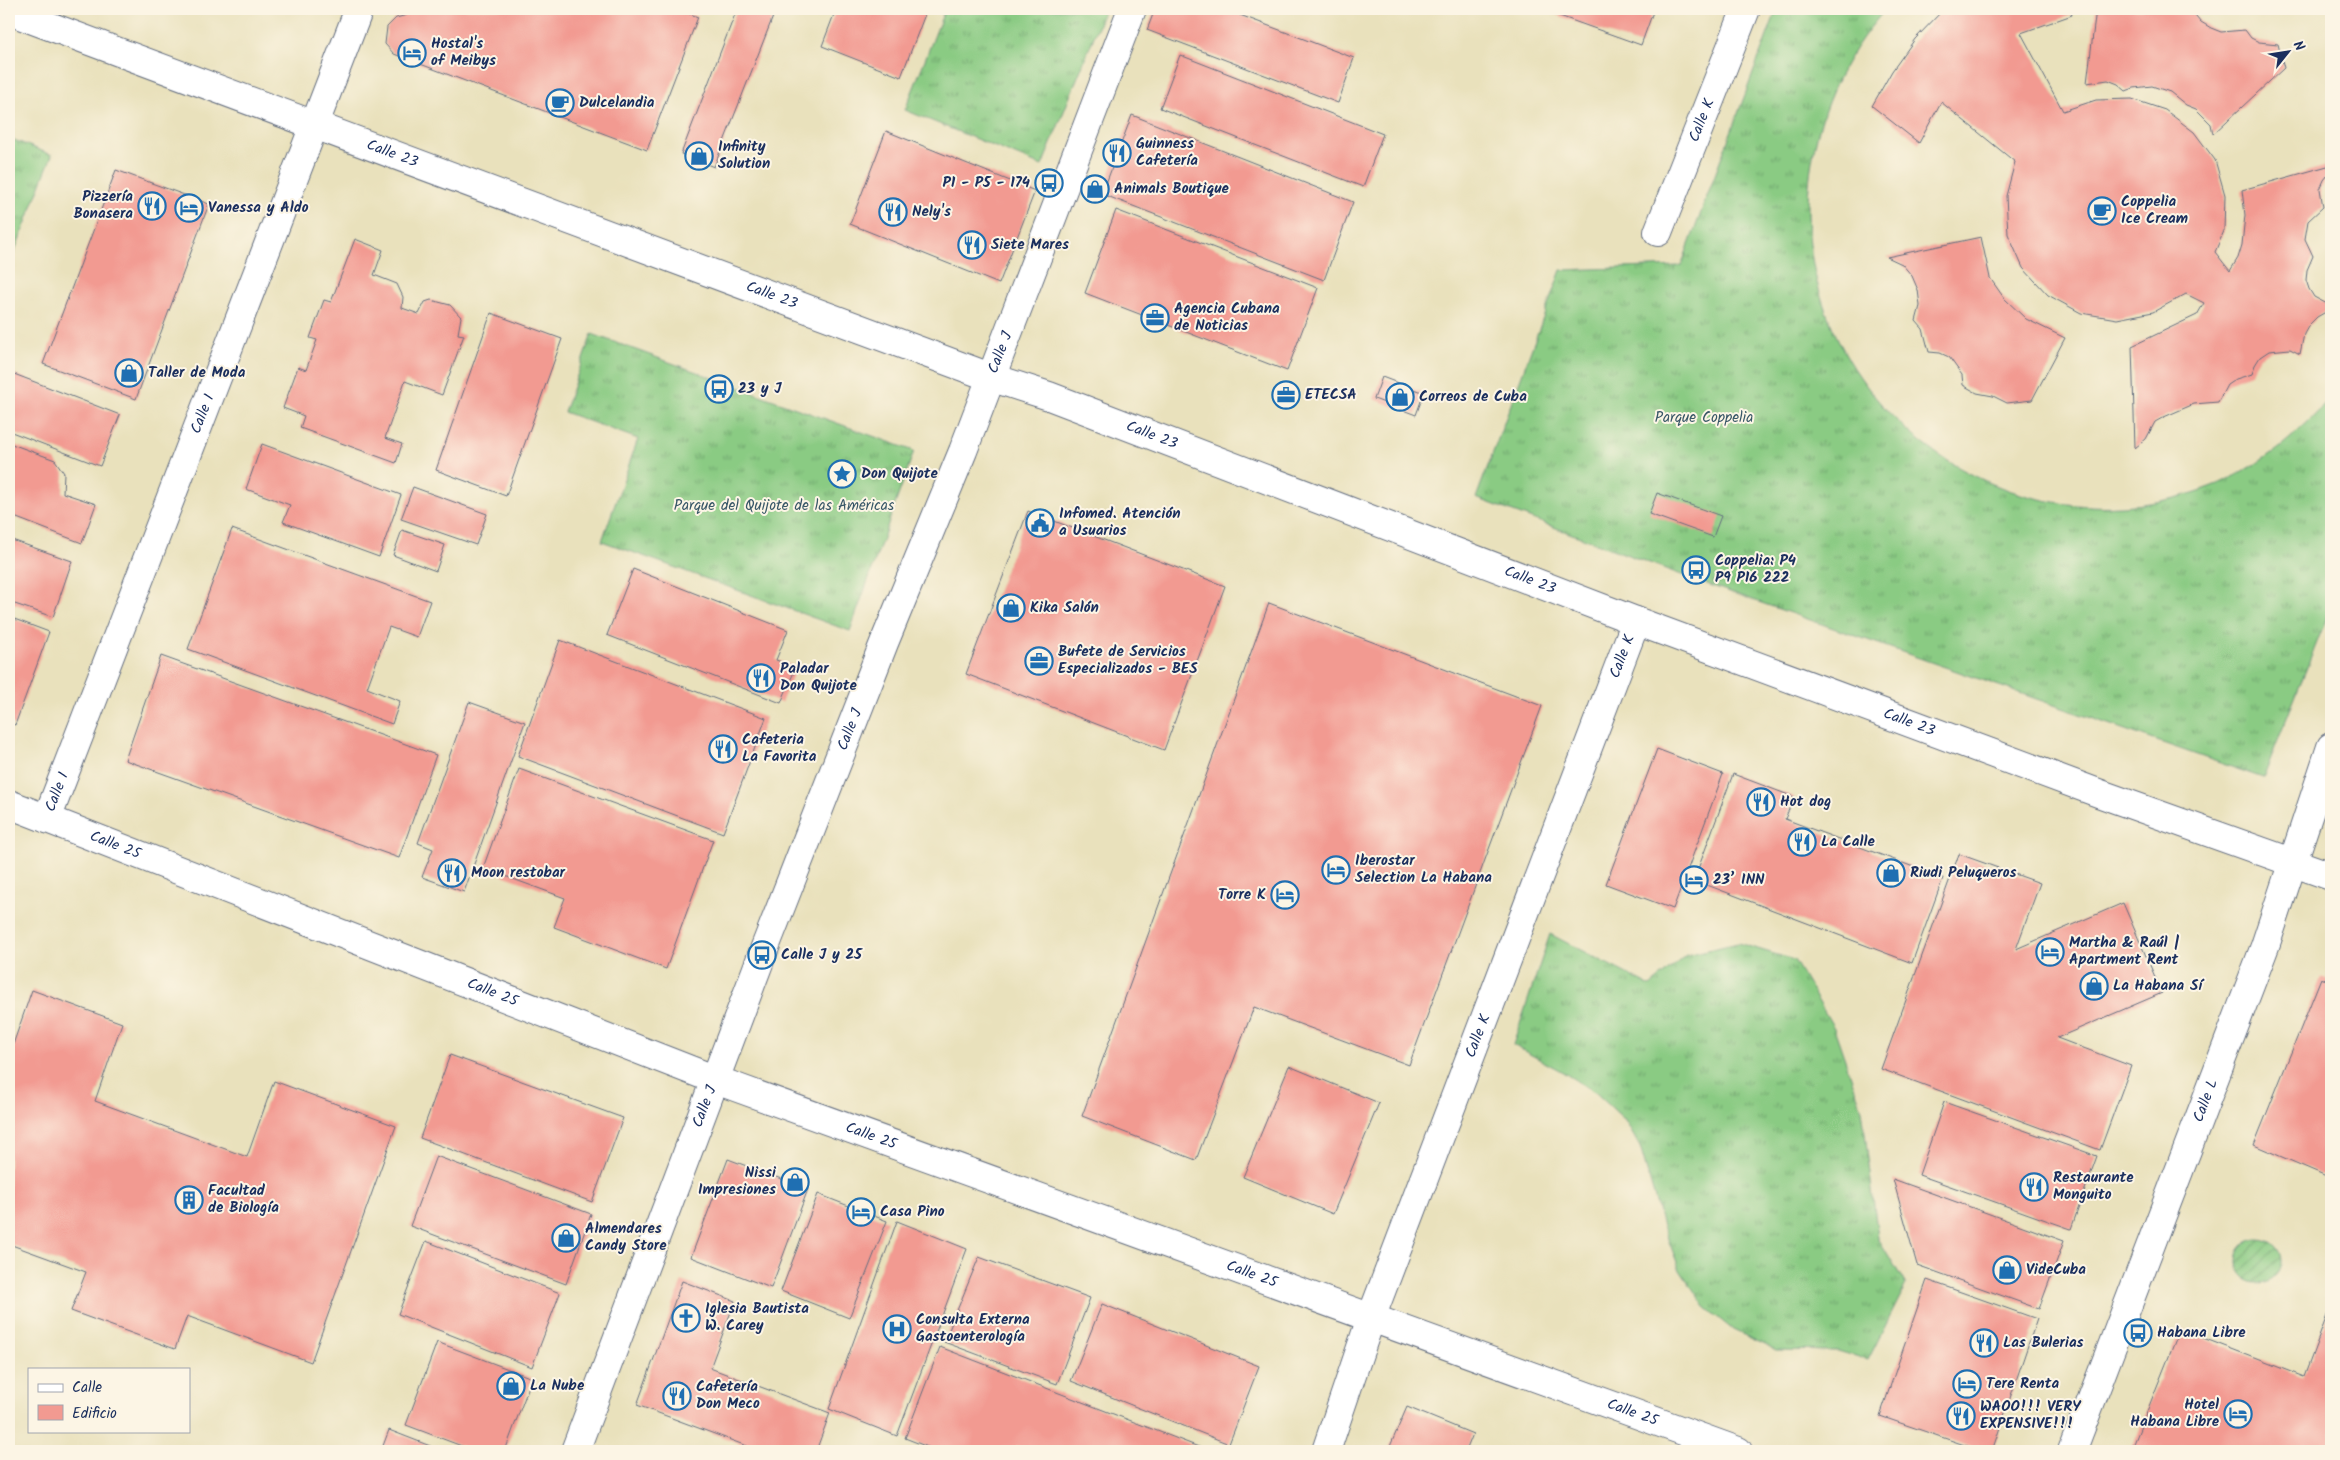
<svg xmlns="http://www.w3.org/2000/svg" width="2340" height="1460" font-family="Kalam,sans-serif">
	<defs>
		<pattern id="grass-tufts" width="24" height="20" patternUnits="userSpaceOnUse" patternTransform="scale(1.25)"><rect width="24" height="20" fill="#8acb83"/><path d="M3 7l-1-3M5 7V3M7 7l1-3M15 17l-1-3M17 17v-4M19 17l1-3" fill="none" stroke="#70a56e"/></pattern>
		<pattern id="garden-furrows" width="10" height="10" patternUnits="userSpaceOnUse" patternTransform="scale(1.25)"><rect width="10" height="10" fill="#8acb83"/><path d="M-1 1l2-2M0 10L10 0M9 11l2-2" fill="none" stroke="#70a56e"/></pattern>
	</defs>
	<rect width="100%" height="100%" fill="#fcf5e5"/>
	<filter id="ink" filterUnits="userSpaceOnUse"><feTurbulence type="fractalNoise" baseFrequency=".02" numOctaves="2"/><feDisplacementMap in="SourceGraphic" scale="10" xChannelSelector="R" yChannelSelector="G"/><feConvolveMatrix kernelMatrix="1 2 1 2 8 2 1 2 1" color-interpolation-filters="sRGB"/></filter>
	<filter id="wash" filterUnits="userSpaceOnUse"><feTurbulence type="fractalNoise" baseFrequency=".0096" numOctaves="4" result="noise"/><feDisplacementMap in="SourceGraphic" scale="20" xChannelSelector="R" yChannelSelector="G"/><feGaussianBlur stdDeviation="1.12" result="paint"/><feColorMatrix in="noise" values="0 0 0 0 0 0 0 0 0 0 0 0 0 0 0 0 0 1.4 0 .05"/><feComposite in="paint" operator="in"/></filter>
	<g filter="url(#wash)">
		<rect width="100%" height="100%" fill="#e9e1bc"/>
		<g fill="url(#grass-tufts)" stroke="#527d70">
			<polygon points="945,9 1105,9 1042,166 905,110"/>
			<path d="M 1777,9 L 1886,9 C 1842,57 1815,118 1809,184 C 1791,405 2012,568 2218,484 C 2263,465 2299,433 2331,398 L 2331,607 L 2263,778 L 1687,577 L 1476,498 L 1561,270 L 1681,266 Z"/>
			<polygon points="9,138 52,155 9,266"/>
			<polygon points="592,334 914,451 850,631 602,541 638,439 564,412"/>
			<polygon points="1550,934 1650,986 1686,955 1738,943 1794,960 1834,1028 1862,1109 1878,1238 1906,1285 1868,1360 1838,1351 1776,1350 1733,1330 1705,1307 1680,1270 1663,1226 1640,1147 1624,1119 1596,1093 1561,1071 1513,1045"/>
		</g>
		<circle fill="url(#garden-furrows)" stroke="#527d70" cx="2259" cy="1261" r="22"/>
		<g id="blocks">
			<g fill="#f29a91">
				<polygon points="409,9 677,9 698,17 647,150 394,54 385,44 387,27 396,18 407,15"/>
				<polygon points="737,9 776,9 714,167 681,154"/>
				<polygon points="836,9 927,9 901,77 822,46"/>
				<polygon points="1155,9 1224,9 1354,58 1338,103 1147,30"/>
				<polygon points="1540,9 1654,9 1641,45"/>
				<polygon points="1944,9 2070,9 2072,15 2021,33 2063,111 2096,100 2132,99 2165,110 2194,132 2215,160 2225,195 2224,231 2215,252 2230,271 2238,258 2242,245 2245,215 2242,190 2331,165 2331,171 2324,180 2320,189 2323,207 2308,221 2305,239 2313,256 2307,270 2306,280 2309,289 2314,297 2331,306 2331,309 2317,317 2309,325 2304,334 2300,354 2290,349 2269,351 2260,357 2255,365 2252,374 2236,379 2227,385 2218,402 2194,404 2164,417 2155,422 2146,439 2135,448 2132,346 2197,315 2204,303 2186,294 2153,312 2117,319 2081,313 2048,295 2023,268 2008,234 2006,196 2015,162 1941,102 1919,143 1872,106 1892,71 1915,39"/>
				<polygon points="2096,9 2190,9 2201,22 2211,28 2221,32 2245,30 2251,38 2259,42 2278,44 2284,68 2213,134 2211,124 2196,109 2186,105 2170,92 2152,86 2134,88 2126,91 2118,84 2108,80 2087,83"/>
				<polygon points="1180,55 1383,134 1363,187 1160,108"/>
				<polygon points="1132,115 1353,202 1324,280 1102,194"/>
				<polygon points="886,131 1035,191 999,284 850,224"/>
				<polygon points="116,170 209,204 136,399 43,364"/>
				<polygon points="1116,210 1318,288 1287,371 1085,293"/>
				<polygon points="1981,237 1990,278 2004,298 2026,319 2065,338 2032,400 2007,403 1993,396 1977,393 1963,385 1962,375 1949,357 1940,353 1929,352 1923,329 1916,321 1920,306 1918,290 1912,276 1902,264 1887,257"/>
				<polygon points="355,239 383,250 374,275 397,284 403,297 402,308 419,314 425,302 431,300 450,305 461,317 458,334 464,335 442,395 405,381 385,438 402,444 396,463 300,428 304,416 283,408 298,367 306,370 317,340 310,338 324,300 331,302"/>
				<polygon points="491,313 562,339 506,496 436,470"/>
				<polygon points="9,372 120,415 100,466 9,431"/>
				<polygon points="1382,377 1424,393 1416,415 1374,399"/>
				<polygon points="9,443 55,460 64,473 63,493 96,504 82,543 9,515"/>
				<polygon points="262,444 401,495 379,557 283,522 290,505 246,489"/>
				<polygon points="413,487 487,514 476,545 401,519"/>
				<polygon points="1657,493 1721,516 1713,537 1649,514"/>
				<polygon points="1028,511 1225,586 1164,750 966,674"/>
				<polygon points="232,529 430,601 417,637 389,627 367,688 400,701 392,724 188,649"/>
				<polygon points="402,530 445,545 436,571 393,555"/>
				<polygon points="9,539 72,561 53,617 9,602"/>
				<polygon points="633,569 788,630 776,660 796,667 781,703 607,635"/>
				<polygon points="1269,603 1542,706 1409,1065 1254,1007 1196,1160 1082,1116"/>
				<polygon points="9,617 49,632 15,725 9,723"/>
				<polygon points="560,640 766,718 723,833 518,756"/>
				<polygon points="161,656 436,755 399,858 125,760"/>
				<polygon points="469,702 525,722 464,892 422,877 433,849 418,843"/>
				<polygon points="1657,749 1723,774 1673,909 1606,884"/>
				<polygon points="519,769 713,840 666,969 554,927 565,898 483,868"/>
				<polygon points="1733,774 1794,797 1785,819 1943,878 1912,963 1694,880"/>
				<polygon points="1959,854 2040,883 2016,949 2123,903 2162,993 2057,1038 2131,1066 2100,1150 1881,1069"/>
				<polygon points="2321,978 2331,982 2331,1178 2254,1145"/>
				<polygon points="32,990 122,1023 95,1101 247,1157 274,1081 396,1126 311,1362 187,1316 175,1349 71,1311 86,1272 9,1244 9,1056"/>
				<polygon points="450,1055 623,1118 592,1202 420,1138"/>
				<polygon points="1289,1066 1379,1103 1333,1214 1243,1177"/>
				<polygon points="1944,1102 2097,1156 2071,1229 1919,1175"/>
				<polygon points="436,1156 591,1214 566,1284 410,1226"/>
				<polygon points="728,1159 808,1189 771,1288 691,1257"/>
				<polygon points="1893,1179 2064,1241 2039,1309 1917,1265"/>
				<polygon points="818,1194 887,1221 849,1318 781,1291"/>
				<polygon points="897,1221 967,1249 897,1436 829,1409"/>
				<polygon points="426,1241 560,1293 532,1367 398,1314"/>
				<polygon points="979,1257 1090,1298 1057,1384 944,1342"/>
				<polygon points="1927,1280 2037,1319 1992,1451 1982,1451 1880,1416"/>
				<polygon points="682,1281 735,1301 710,1368 830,1413 816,1451 760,1451 637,1405"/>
				<polygon points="1102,1304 1259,1366 1229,1444 1071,1381"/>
				<polygon points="2331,1305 2331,1451 2131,1451 2180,1329 2304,1377"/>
				<polygon points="437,1342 532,1378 505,1451 475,1451 406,1425"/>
				<polygon points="940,1347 1209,1451 1030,1451 1017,1446 1015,1451 938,1451 905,1438"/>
				<polygon points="1407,1407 1473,1434 1466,1451 1388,1451"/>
				<polygon points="389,1430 443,1451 381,1451"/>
			</g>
		</g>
	</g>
	<g filter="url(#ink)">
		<use href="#blocks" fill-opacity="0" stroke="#636d7f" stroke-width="1"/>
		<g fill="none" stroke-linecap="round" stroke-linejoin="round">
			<g stroke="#636d7f" stroke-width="30">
				<g id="minor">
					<path id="s1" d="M 1658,232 L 1746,9"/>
					<path id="s2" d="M 9,804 L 716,1080 L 1738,1451"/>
					<path id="s3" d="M 47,819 L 359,9"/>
					<path id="s4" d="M 575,1451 L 762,955 L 884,643 L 963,451 L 1132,9"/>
					<path id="s5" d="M 1326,1451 L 1371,1318 L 1636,621"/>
				</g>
			</g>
			<g stroke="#636d7f" stroke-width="30">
				<g id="major">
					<path id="s6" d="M 9,11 L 990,377 L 1049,396 L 1636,621 L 2101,794 L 2331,876"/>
					<path id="s7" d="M 2072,1451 L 2265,946 L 2331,747"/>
				</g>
			</g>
			<use href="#minor" stroke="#fff" stroke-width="28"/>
			<use href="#major" stroke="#fff" stroke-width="28"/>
		</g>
	</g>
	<defs>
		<g id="hotel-ring" transform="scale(1.4375)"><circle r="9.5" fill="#fcf5e5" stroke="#1f6fb2" stroke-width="1.5"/><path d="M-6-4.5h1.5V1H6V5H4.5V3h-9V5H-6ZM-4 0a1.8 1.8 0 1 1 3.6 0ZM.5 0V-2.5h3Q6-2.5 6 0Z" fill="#1f6fb2"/></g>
		<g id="cafe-ring" transform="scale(1.4375)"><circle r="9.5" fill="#fcf5e5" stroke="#1f6fb2" stroke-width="1.5"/><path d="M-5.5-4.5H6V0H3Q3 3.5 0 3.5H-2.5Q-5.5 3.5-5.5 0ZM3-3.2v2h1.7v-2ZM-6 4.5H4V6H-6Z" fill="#1f6fb2"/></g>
		<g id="restaurant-ring" transform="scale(1.4375)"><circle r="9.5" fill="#fcf5e5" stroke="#1f6fb2" stroke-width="1.5"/><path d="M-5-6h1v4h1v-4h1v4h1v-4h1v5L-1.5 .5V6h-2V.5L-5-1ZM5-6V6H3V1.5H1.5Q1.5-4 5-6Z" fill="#1f6fb2"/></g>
		<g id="shop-ring" transform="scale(1.4375)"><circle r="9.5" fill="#fcf5e5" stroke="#1f6fb2" stroke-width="1.5"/><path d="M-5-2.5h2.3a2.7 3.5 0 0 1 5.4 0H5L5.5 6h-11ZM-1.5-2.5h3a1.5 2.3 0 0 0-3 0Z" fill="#1f6fb2"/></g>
		<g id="bus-ring" transform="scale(1.4375)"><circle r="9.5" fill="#fcf5e5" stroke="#1f6fb2" stroke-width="1.5"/><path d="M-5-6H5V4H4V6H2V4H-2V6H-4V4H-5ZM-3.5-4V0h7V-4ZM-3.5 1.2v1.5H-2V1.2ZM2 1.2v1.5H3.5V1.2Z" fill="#1f6fb2"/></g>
		<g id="office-ring" transform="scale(1.4375)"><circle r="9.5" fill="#fcf5e5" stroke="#1f6fb2" stroke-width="1.5"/><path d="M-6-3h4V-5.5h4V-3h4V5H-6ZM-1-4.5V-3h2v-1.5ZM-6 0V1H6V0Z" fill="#1f6fb2"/></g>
		<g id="sight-ring" transform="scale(1.4375)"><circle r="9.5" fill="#fcf5e5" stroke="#1f6fb2" stroke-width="1.5"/><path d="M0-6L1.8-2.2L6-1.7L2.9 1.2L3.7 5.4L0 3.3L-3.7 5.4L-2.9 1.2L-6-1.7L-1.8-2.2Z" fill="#1f6fb2"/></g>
		<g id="civic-ring" transform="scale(1.4375)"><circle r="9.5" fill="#fcf5e5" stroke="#1f6fb2" stroke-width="1.5"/><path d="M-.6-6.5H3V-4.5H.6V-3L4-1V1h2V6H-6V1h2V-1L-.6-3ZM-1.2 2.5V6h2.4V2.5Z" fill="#1f6fb2"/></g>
		<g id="building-ring" transform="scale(1.4375)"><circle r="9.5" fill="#fcf5e5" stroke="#1f6fb2" stroke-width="1.5"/><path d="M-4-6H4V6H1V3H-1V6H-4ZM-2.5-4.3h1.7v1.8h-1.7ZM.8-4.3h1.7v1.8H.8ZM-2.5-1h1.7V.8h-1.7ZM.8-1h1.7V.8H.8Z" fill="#1f6fb2"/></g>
		<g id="church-ring" transform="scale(1.4375)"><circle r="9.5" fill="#fcf5e5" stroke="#1f6fb2" stroke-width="1.5"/><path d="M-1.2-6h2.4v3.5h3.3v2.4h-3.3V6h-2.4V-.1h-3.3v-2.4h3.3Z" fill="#1f6fb2"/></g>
		<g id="hospital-ring" transform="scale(1.4375)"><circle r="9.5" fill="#fcf5e5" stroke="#1f6fb2" stroke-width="1.5"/><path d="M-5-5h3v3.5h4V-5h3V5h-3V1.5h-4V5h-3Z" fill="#1f6fb2"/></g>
	</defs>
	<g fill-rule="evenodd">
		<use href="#hotel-ring" x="412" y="53"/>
		<use href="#cafe-ring" x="560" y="103"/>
		<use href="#restaurant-ring" x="1117" y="153"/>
		<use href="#shop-ring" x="699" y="156"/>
		<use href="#bus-ring" x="1049" y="183"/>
		<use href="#shop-ring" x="1095" y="189"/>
		<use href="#restaurant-ring" x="152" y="206"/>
		<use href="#hotel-ring" x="189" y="208"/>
		<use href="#cafe-ring" x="2102" y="211"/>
		<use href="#restaurant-ring" x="893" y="212"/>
		<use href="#restaurant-ring" x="972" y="245"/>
		<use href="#office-ring" x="1155" y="318"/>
		<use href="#shop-ring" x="129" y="373"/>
		<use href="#bus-ring" x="719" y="389"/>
		<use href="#office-ring" x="1286" y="395"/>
		<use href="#shop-ring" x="1400" y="397"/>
		<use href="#sight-ring" x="842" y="474"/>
		<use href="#civic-ring" x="1040" y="523"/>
		<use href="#bus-ring" x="1696" y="570"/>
		<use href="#shop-ring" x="1011" y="608"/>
		<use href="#office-ring" x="1039" y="661"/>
		<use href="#restaurant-ring" x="761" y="678"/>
		<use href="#restaurant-ring" x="723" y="749"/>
		<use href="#restaurant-ring" x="1761" y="802"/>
		<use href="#restaurant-ring" x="1802" y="842"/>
		<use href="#hotel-ring" x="1336" y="870"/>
		<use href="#restaurant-ring" x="452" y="873"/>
		<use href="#shop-ring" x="1891" y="873"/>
		<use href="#hotel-ring" x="1694" y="880"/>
		<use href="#hotel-ring" x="1285" y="895"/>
		<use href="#hotel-ring" x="2050" y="952"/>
		<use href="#bus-ring" x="762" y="955"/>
		<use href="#shop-ring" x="2094" y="986"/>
		<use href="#shop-ring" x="795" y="1182"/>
		<use href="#restaurant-ring" x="2034" y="1187"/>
		<use href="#building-ring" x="189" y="1200"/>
		<use href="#hotel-ring" x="861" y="1212"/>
		<use href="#shop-ring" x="566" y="1238"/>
		<use href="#shop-ring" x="2007" y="1270"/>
		<use href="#church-ring" x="686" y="1318"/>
		<use href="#hospital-ring" x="897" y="1329"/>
		<use href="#bus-ring" x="2138" y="1333"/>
		<use href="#restaurant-ring" x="1984" y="1343"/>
		<use href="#hotel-ring" x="1967" y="1384"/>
		<use href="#shop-ring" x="511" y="1386"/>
		<use href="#restaurant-ring" x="677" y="1396"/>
		<use href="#hotel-ring" x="2238" y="1414"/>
		<use href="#restaurant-ring" x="1961" y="1416"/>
	</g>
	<g text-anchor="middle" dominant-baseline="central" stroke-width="4" stroke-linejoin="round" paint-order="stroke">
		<g font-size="15" font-weight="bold" fill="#1b2f5e" stroke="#fcf5e5" text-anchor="start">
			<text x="431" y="44">Hostal's<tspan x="431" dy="17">of Meibys</tspan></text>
			<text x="579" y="103">Dulcelandia</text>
			<text x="1136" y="144">Guinness<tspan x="1136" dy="17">Cafetería</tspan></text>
			<text x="718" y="147">Infinity<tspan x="718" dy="17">Solution</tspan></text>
			<text x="1030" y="183" text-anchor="end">P1 - P5 - 174</text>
			<text x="1114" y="189">Animals Boutique</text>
			<text x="133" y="197" text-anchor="end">Pizzería<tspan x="133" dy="17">Bonasera</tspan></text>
			<text x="2121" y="202">Coppelia<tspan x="2121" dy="17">Ice Cream</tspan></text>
			<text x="208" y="208">Vanessa y Aldo</text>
			<text x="912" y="212">Nely's</text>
			<text x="991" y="245">Siete Mares</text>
			<text x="1174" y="309">Agencia Cubana<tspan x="1174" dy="17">de Noticias</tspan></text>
			<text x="148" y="373">Taller de Moda</text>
			<text x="738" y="389">23 y J</text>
			<text x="1305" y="395">ETECSA</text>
			<text x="1419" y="397">Correos de Cuba</text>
			<text x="861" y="474">Don Quijote</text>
			<text x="1059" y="514">Infomed. Atención<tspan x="1059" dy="17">a Usuarios</tspan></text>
			<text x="1715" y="561">Coppelia: P4<tspan x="1715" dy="17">P9 P16 222</tspan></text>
			<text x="1030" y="608">Kika Salón</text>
			<text x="1058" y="652">Bufete de Servicios<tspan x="1058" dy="17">Especializados - BES</tspan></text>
			<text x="780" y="669">Paladar<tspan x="780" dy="17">Don Quijote</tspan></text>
			<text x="742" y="740">Cafeteria<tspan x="742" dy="17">La Favorita</tspan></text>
			<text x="1780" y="802">Hot dog</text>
			<text x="1821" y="842">La Calle</text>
			<text x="1355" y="861">Iberostar<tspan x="1355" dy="17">Selection La Habana</tspan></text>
			<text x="471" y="873">Moon restobar</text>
			<text x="1910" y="873">Riudi Peluqueros</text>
			<text x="1713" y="880">23’ INN</text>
			<text x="1266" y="895" text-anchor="end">Torre K</text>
			<text x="2069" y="943">Martha &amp; Raúl |<tspan x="2069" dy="17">Apartment Rent</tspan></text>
			<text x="781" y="955">Calle J y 25</text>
			<text x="2113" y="986">La Habana Sí</text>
			<text x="776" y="1173" text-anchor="end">Nissi<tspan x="776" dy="17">Impresiones</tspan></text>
			<text x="2053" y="1178">Restaurante<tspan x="2053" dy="17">Monguito</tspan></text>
			<text x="208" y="1191">Facultad<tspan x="208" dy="17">de Biología</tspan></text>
			<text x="880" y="1212">Casa Pino</text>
			<text x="585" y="1229">Almendares<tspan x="585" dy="17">Candy Store</tspan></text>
			<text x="2026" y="1270">VideCuba</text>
			<text x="705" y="1309">Iglesia Bautista<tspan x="705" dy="17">W. Carey</tspan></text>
			<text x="916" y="1320">Consulta Externa<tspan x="916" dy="17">Gastoenterología</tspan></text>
			<text x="2157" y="1333">Habana Libre</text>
			<text x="2003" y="1343">Las Bulerias</text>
			<text x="1986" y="1384">Tere Renta</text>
			<text x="530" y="1386">La Nube</text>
			<text x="696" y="1387">Cafetería<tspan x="696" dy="17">Don Meco</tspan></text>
			<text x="2219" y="1405" text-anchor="end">Hotel<tspan x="2219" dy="17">Habana Libre</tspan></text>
			<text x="1980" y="1407">WAOO!!! VERY<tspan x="1980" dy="17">EXPENSIVE!!!</tspan></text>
		</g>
		<g font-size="15" fill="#1b2f5e" stroke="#fcf5e5">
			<text stroke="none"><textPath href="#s1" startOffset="120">Calle K</textPath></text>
			<text stroke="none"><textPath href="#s6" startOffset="409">Calle 23</textPath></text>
			<text stroke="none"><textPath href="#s6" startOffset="814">Calle 23</textPath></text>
			<text stroke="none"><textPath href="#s4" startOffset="1178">Calle J</textPath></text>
			<text stroke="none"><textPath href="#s3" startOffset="434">Calle I</textPath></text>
			<text stroke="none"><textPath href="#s6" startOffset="1219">Calle 23</textPath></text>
			<text stroke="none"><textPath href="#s6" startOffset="1624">Calle 23</textPath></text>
			<text stroke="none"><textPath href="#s5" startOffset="848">Calle K</textPath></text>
			<text stroke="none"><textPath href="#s6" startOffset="2029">Calle 23</textPath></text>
			<text stroke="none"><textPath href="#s4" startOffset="772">Calle J</textPath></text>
			<text stroke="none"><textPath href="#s3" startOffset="29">Calle I</textPath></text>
			<text stroke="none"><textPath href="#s2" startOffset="114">Calle 25</textPath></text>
			<text stroke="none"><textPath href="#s2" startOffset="519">Calle 25</textPath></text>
			<text stroke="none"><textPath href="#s5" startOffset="442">Calle K</textPath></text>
			<text stroke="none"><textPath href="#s7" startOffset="375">Calle L</textPath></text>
			<text stroke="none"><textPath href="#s4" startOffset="368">Calle J</textPath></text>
			<text stroke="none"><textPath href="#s2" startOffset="924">Calle 25</textPath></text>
			<text stroke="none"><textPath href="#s2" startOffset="1329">Calle 25</textPath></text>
			<text stroke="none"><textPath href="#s2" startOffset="1734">Calle 25</textPath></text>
		</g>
		<g font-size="15" fill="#375667" stroke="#fcf5e5">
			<text x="1704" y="418">Parque Coppelia</text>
			<text x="784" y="506">Parque del Quijote de las Américas</text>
		</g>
	</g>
	<rect width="2340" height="1460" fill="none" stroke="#fcf5e5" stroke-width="30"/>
	<rect x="28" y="1368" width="162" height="65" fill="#fcf5e5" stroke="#a2a6af"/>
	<rect x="38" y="1384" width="25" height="8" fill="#ffffff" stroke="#a2a6af"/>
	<text x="72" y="1392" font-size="15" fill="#1b2f5e">Calle</text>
	<rect x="38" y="1405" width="25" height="15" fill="#f29a91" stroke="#a2a6af"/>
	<text x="72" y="1418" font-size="15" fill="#1b2f5e">Edificio</text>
	<g transform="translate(2288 52) rotate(60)" stroke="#fcf5e5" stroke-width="4" paint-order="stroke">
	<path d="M0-4L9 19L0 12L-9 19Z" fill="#1b2f5e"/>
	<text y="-8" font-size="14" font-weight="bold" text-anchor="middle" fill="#1b2f5e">N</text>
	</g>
</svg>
